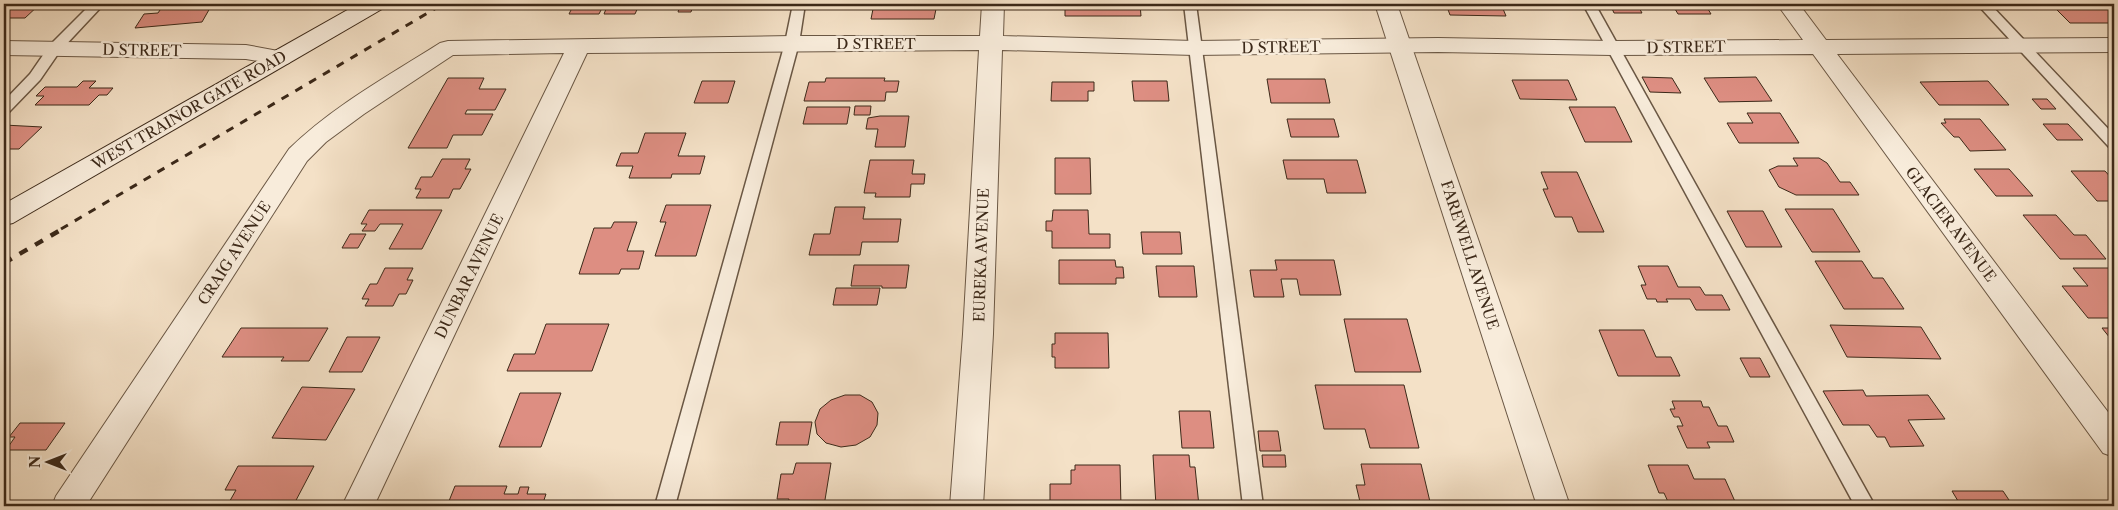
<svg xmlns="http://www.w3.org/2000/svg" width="2118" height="510" font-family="'Libre Caslon Text',serif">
	<rect width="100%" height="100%" fill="#f4e1c7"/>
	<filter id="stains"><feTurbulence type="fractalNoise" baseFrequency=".004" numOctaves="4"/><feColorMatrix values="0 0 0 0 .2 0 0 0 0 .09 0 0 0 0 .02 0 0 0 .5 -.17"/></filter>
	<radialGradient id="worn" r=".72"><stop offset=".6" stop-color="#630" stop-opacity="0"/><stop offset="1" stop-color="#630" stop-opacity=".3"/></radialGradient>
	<g fill="#dd8e82" stroke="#3c2919">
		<polygon points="4,4 40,4 25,18 4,18"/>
		<polygon points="194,4 219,4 217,7 210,8 202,22 135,28 144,14 158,13 162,7"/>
		<polygon points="574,4 604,4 599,14 569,14"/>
		<polygon points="608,4 652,4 639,5 635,14 604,14"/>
		<polygon points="660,4 708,4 707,6 693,6 691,12 678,12 680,6 659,6"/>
		<polygon points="874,4 937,4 934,19 871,19"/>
		<polygon points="1065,4 1140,4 1141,16 1065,16"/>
		<polygon points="1266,4 1293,4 1293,7 1267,7"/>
		<polygon points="1446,4 1501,4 1506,16 1450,15"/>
		<polygon points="1610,4 1637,4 1642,13 1614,13"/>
		<polygon points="1672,4 1705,4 1711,14 1678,14"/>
		<polygon points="2073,4 2106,4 2114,12 2114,14 2112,14 2114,17 2114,23 2070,23 2054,7 2076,7"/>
		<polygon points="1642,77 1672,78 1681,93 1650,92"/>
		<polygon points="1756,77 1772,101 1719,102 1704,78"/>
		<polygon points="448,78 484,78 479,89 506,89 495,110 467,110 465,114 493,114 482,135 453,135 447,148 408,148"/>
		<polygon points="826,78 885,78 884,81 899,81 897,92 886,92 885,101 804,101 809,82 825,82"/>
		<polygon points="1267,79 1325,79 1330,103 1271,103"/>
		<polygon points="1512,80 1568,80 1577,100 1520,99"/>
		<polygon points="83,81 96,81 89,88 113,88 107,95 99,95 89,105 35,105 44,96 36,96 45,87 77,87"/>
		<polygon points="702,81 735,81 728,103 694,103"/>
		<polygon points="1132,81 1167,81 1169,101 1134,101"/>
		<polygon points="1988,81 2009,105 1939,105 1920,82"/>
		<polygon points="1052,82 1094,82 1094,91 1088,91 1088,101 1051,101"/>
		<polygon points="2032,99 2047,99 2056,109 2041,109"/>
		<polygon points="855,106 871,106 870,115 854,115"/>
		<polygon points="807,107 850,107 847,124 803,124"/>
		<polygon points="1569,107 1615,107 1632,142 1585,142"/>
		<polygon points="1747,113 1780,113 1799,143 1739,143 1727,123 1753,123"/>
		<polygon points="880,116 909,116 905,147 875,147 878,129 866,129 868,118"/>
		<polygon points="1287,119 1334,119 1339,137 1291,137"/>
		<polygon points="1944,119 1980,119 2006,150 1970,151 1959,137 1954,137 1941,123 1946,123"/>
		<polygon points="2043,124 2068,124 2083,140 2057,140"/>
		<polygon points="4,125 42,127 19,149 4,149"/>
		<polygon points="645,133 686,133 678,156 705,156 700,174 672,174 671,178 629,178 633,166 616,166 621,153 638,153"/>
		<polygon points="1055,158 1090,158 1091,194 1055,194"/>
		<polygon points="1793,158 1819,158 1827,163 1840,182 1850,182 1859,195 1796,195 1779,187 1769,170 1778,166 1798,166"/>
		<polygon points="442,159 470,159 465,169 471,169 460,189 453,189 449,198 416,198 421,189 415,189 421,177 432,177"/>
		<polygon points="870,160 914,160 912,174 925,174 924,184 911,184 910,197 875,197 876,193 864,193"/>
		<polygon points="1283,160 1357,160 1366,193 1327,193 1324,179 1287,179"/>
		<polygon points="1974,169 2009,169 2033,196 1996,196"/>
		<polygon points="2071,171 2105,171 2114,181 2114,201 2097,201"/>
		<polygon points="1541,172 1577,172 1604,232 1578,232 1572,217 1555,217 1543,189 1548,189"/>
		<polygon points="666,205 711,205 696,256 655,256 666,222 660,222"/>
		<polygon points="835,207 865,207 863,219 901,219 898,242 862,242 860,255 809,255 814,234 830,234"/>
		<polygon points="1785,209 1833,209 1860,252 1812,252"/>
		<polygon points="369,210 442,210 422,249 389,249 403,224 380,224 375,231 362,231 367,224 361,224"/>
		<polygon points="1053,210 1088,210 1089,234 1110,234 1110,248 1052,248 1052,231 1046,231 1046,221 1052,221"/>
		<polygon points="1727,211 1763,211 1782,247 1746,247"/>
		<polygon points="2023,215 2056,215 2074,235 2086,235 2106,259 2060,259"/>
		<polygon points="614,222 637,222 627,251 644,251 639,269 621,269 619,274 579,274 594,228 611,228"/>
		<polygon points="1141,232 1180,232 1182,254 1143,254"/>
		<polygon points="350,234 366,234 358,248 342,248"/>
		<polygon points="1059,260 1115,260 1116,267 1123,267 1124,278 1116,278 1116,284 1059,284"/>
		<polygon points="1275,260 1334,260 1341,295 1300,295 1297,279 1281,279 1284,297 1254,297 1250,270 1277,270"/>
		<polygon points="1815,261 1862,261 1873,278 1883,278 1904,309 1844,309"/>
		<polygon points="854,265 909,265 906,288 882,288 882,286 851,286"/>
		<polygon points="1156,266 1194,266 1197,297 1159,297"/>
		<polygon points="1638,266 1668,266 1678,287 1700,287 1705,295 1722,295 1730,310 1696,310 1690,299 1666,299 1668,302 1657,302 1656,299 1647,299 1641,285 1646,285"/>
		<polygon points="385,268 413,268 407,280 413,280 406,294 399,294 393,306 365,306 369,299 362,299 370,284 377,284"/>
		<polygon points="2073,268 2114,268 2114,318 2088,318 2062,286 2088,286"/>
		<polygon points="836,288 880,288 877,305 833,305"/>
		<polygon points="1344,319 1407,319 1421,372 1355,372"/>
		<polygon points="546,324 609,324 592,371 507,371 514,354 535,354"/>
		<polygon points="1830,325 1921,327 1941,359 1847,357"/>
		<polygon points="241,328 328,328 309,361 281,361 284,357 222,357"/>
		<polygon points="2102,328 2114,328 2114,343"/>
		<polygon points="1599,330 1644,330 1656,357 1671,357 1680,376 1618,376"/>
		<polygon points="1055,333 1108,333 1109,368 1055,368 1055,357 1052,357 1052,344 1055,344"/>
		<polygon points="347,337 380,337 362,372 329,372"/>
		<polygon points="1740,358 1760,358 1770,377 1750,377"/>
		<polygon points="1315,385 1404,385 1419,448 1370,448 1365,429 1324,429"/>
		<polygon points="302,387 355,389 326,440 272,438"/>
		<polygon points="1863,390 1866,396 1928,395 1945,419 1908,420 1924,446 1890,447 1885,437 1877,437 1869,425 1843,425 1823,391"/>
		<polygon points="520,393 561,393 541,447 499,447"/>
		<polygon points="845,395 860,395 872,402 878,413 877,425 870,437 856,445 841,447 826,443 817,434 815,422 820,409 831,400"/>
		<polygon points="1672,401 1701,401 1703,407 1709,407 1718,426 1727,426 1734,442 1707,442 1710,448 1687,448 1677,426 1683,426 1679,417 1674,417 1670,409 1675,409"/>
		<polygon points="1179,411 1210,411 1214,448 1182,448"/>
		<polygon points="780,422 812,422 808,445 776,445"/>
		<polygon points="20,423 65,423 46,450 6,450 15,437 9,437"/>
		<polygon points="1258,431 1278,431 1281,451 1260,451"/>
		<polygon points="1153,455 1189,455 1190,467 1195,467 1199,506 1156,506"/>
		<polygon points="1262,455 1285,455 1286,467 1263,467"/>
		<polygon points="796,463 831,463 824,506 788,506 789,499 777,499 781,474 793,474"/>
		<polygon points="1361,464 1421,464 1431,506 1361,506 1356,485 1365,485"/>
		<polygon points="1075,465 1120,465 1121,506 1050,506 1050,484 1071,484 1071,470 1075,470"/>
		<polygon points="1648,465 1688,465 1694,479 1725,479 1737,506 1670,506 1664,493 1659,493"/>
		<polygon points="238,466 314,466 293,506 227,506 236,490 225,490"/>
		<polygon points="455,486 507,486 504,494 518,494 520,487 529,487 527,494 546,494 542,506 447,506"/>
		<polygon points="1952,491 2003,491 2013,506 1961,506"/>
	</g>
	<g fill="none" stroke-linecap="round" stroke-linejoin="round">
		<g stroke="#6a5744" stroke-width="3">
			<g id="service">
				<polygon points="91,4 104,4 60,51 40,80 9,112 4,114 4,101 30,74 50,45"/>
				<polygon points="793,4 805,4 799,43 675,506 655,506 785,43"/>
				<polygon points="1184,4 1196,4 1263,506 1243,506"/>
				<polygon points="1583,4 1595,4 1875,506 1855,506"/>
				<polygon points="1977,4 1990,4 2114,135 2114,149 2109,147"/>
			</g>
		</g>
		<g stroke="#6a5744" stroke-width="2">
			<path id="minor" d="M 982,4 L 1004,4 L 1003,36 L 1195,41 L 1438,38 L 1612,41 L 1803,40 L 1777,4 L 1799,4 L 1826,40 L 2114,38 L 2114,52 L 1837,54 L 2114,420 L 2114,457 L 2103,453 L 1813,54 L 1612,55 L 1438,52 L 1195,55 L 1002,50 L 993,334 L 983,506 L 950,506 L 963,334 L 979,50 L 587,53 L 374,506 L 342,506 L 564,53 L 453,55 L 364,114 L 326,142 L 307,161 L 86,506 L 52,506 L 56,496 L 289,149 C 333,106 388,76 440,43 L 448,41 L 792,36 L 980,36 Z"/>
		</g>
		<g stroke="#6a5744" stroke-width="2">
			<g id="tertiary">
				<polygon points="1375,4 1397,4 1570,506 1537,506"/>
				<polygon points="4,41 246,45 289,53 293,58 289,63 281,65 246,59 4,55"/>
			</g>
		</g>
		<g stroke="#3c2919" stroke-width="2">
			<polygon id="secondary" points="358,4 385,4 382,9 13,223 4,225 4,204"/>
		</g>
		<use href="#service" fill="#f8ecdb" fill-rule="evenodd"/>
		<use href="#minor" fill="#f8ecdb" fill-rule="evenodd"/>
		<use href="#tertiary" fill="#f8ecdb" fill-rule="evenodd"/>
		<use href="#secondary" fill="#f8ecdb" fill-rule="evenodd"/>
		<polyline stroke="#3c2919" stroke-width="3" stroke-dasharray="8 8" stroke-linecap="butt" points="61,229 443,4"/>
		<polyline stroke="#3c2919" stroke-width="4.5" stroke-dasharray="9 9" stroke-linecap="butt" points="4,263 64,228"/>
	</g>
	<g text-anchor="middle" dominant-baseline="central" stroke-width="5" stroke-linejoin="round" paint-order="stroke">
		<g font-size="15" fill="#3c2919" stroke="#f8ecdb">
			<text x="876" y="43">D STREET</text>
			<text transform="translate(1281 47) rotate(-1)">D STREET</text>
			<text transform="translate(1686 47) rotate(-1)">D STREET</text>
			<text transform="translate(142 50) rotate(1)">D STREET</text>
			<text transform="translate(189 110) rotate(-30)">WEST TRAINOR GATE ROAD</text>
			<text transform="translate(1951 224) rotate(53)">GLACIER AVENUE</text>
			<text transform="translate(234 253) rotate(-57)">CRAIG AVENUE</text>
			<text transform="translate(981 255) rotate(-88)">EUREKA AVENUE</text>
			<text transform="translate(1470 255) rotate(72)">FAREWELL AVENUE</text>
			<text transform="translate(469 276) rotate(-64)">DUNBAR AVENUE</text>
		</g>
	</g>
	<rect width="2118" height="510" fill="none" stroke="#f4e1c7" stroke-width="20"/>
	<rect x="5" y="5" width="2108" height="500" fill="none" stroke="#3c2919" stroke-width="2.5"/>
	<rect x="10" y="10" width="2098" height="490" fill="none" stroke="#3c2919"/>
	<g transform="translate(48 462) rotate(270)" stroke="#f8ecdb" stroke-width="4" paint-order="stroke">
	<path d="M0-4L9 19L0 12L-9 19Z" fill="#3c2919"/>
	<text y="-8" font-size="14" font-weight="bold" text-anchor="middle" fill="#3c2919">N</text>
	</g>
	<rect width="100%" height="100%" filter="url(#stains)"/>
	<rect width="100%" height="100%" fill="url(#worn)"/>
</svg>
